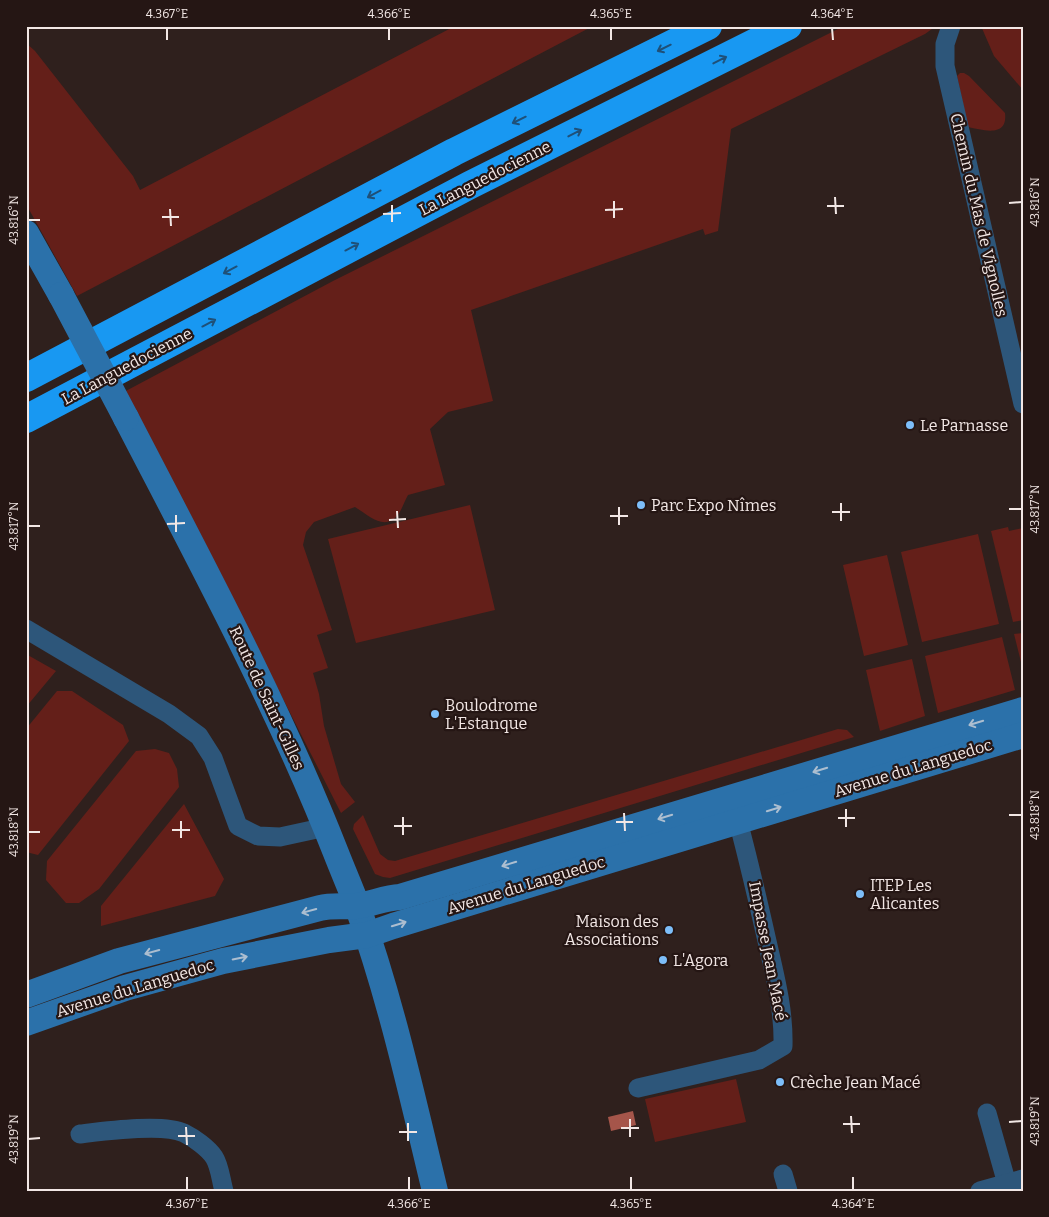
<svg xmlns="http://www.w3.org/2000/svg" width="1049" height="1217" font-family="Bitter,serif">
	<rect width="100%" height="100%" fill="#2f201d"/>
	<g fill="#641f19">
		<polygon points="455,26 593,26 77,296 26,204 26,43 35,51 133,176 140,190"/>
		<path d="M 844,26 L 936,26 L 925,34 L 731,129 L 718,231 L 705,235 L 703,229 L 471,310 L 493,401 L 448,412 L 430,429 L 445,485 L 408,495 C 404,502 402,510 397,516 C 384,531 368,515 355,507 L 314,522 L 306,532 L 303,545 L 332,630 L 317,635 L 328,668 L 313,673 L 319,694 L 324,726 L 341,784 L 355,802 L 341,813 L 140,418 L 122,393 L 333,281 Z"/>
		<polygon points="981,26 1019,26 1023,31 1023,90 994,56"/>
		<path d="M 960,73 L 964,73 L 969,76 L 1005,113 C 1008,138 983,130 968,127 L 957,76 Z"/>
		<polygon points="470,505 495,610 356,643 328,539"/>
		<polygon points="1008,527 1009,531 1023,528 1023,620 1013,622 991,531"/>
		<polygon points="978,534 999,624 922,642 901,552"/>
		<polygon points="887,555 908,645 864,656 843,565"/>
		<polygon points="1023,633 1023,670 1014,634"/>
		<polygon points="1002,637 1015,690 938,713 925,656"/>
		<polygon points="26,654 56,671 26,707"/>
		<polygon points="912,659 925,716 880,731 866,670"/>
		<polygon points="57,691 72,691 123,725 129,741 38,855 26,852 26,729"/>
		<polygon points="838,729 847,730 854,737 390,878 383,877 375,874 353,829 354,824 363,815 380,854 388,860 395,861"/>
		<polygon points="155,749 169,753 177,769 179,787 99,889 79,903 66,903 46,880 47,861 136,751"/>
		<polygon points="184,804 224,879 215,896 101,926 101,906"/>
		<polygon points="736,1079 746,1122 655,1142 645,1099"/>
	</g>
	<polygon fill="#a5554a" points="633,1111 636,1125 611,1131 608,1117"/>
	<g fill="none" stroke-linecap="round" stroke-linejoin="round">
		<g stroke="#2d567a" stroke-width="19">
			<polyline points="951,26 945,44 945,66 1023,404"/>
			<polyline points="26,629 169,714 199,736 213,758 238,826 258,836 280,837 326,827"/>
			<path d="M 638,1088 L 759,1060 L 783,1046 C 784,1010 775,976 767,941 C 757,897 747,853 735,810"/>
			<polyline points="987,1113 1009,1191"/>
			<path d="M 80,1134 C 105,1131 163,1123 184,1133 C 194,1138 208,1148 214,1157 C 220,1166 221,1181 224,1191"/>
			<polyline points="783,1174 788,1191"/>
			<polyline points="980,1191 1023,1179"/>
		</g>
		<g stroke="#2b71aa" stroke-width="26">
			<polyline points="26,233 61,295"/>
			<path d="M 126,418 C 200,561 277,703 336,853 C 343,871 351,889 358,908 C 391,1000 412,1096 435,1191"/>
			<path d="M 26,995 L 119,961 L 320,908 C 332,905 344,907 356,906 C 371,904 385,898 400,897 L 1023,710"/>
			<polyline points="26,1023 125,988 223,961 329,940 367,935 393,926 1023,735"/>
		</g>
		<g stroke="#1898f2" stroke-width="28">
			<polyline points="26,378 454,152 708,26"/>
			<polyline points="26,419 470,185 788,26"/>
		</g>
		<polyline stroke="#2b71aa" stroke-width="26" points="61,295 126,418"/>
	</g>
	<defs><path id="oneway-shaft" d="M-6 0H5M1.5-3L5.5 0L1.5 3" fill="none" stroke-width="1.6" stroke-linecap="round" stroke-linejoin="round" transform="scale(1.25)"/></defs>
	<g stroke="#1f5078">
		<use href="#oneway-shaft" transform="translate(664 48) rotate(154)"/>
		<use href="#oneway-shaft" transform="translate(720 60) rotate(-27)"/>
		<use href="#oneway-shaft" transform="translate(519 120) rotate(154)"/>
		<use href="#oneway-shaft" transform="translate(575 133) rotate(-27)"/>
		<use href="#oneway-shaft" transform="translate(374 194) rotate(152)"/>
		<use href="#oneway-shaft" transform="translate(352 247) rotate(-28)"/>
		<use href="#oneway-shaft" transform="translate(230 270) rotate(152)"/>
		<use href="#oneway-shaft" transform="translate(209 323) rotate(-28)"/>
	</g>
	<g stroke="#acbed0">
		<use href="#oneway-shaft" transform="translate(976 723) rotate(163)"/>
		<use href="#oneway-shaft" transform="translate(820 770) rotate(163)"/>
		<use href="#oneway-shaft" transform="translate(774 809) rotate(-17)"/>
		<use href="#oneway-shaft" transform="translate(665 817) rotate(163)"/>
		<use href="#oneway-shaft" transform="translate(509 864) rotate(163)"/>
		<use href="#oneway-shaft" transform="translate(309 911) rotate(165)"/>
		<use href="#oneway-shaft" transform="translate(399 924) rotate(-17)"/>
		<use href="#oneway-shaft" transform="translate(152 952) rotate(165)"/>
		<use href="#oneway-shaft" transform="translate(240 958) rotate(-11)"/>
	</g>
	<path fill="none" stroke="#f2e7e5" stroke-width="2" d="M 167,28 L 167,40M 389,28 L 389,40M 611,28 L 611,40M 832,28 L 833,40M 835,197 L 836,214M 614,201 L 614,218M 1009,203 L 1022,202M 392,205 L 392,222M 827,206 L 844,206M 170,209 L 171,226M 605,210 L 623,209M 383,214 L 401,213M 162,217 L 179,217M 28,220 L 40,220M 841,503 L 841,521M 619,507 L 619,525M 1009,509 L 1022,509M 397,511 L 398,528M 832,512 L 850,512M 176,515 L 176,532M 610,516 L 628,516M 389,520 L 406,519M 167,524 L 185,523M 28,526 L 40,526M 846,809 L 846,827M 624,813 L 625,831M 1009,815 L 1022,815M 403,817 L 403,835M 838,818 L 855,818M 181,821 L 181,838M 616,822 L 633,822M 394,826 L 412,826M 172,830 L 190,830M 28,832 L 40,832M 851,1116 L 852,1133M 630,1119 L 630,1137M 1009,1122 L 1022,1121M 408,1123 L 408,1141M 843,1124 L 860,1124M 186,1127 L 187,1145M 621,1128 L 639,1128M 399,1132 L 417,1132M 178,1136 L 195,1136M 28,1139 L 40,1138M 187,1177 L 187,1190M 409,1177 L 409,1190M 631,1177 L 631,1190M 853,1177 L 853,1190"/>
	<g fill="#7dbef9" stroke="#251614" stroke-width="2">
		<circle cx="910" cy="425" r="5"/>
		<circle cx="641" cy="505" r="5"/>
		<circle cx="435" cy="714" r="5"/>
		<circle cx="860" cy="894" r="5"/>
		<circle cx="669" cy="930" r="5"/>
		<circle cx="663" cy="960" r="5"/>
		<circle cx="780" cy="1082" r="5"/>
	</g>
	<g text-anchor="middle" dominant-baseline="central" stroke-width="4.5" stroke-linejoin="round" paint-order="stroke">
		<g font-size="16" fill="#f2e7e5" stroke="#251614">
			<text transform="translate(485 178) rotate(-27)">La Languedocienne</text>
			<text transform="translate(979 215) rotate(77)">Chemin du Mas de Vignolles</text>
			<text transform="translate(127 366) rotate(-28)">La Languedocienne</text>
			<text transform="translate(267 698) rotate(65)">Route de Saint-Gilles</text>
			<text transform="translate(913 768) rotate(-17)">Avenue du Languedoc</text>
			<text transform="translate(526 885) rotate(-17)">Avenue du Languedoc</text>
			<text transform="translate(768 951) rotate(79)">Impasse Jean Macé</text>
			<text transform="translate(135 988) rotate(-17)">Avenue du Languedoc</text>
		</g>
		<g font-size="16" fill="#f2e7e5" stroke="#251614" text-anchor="start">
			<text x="920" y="425">Le Parnasse</text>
			<text x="651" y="505">Parc Expo Nîmes</text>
			<text x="445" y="705">Boulodrome<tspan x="445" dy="18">L'Estanque</tspan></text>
			<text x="870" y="885">ITEP Les<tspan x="870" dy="18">Alicantes</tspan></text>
			<text x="659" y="921" text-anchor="end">Maison des<tspan x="659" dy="18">Associations</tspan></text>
			<text x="673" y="960">L'Agora</text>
			<text x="790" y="1082">Crèche Jean Macé</text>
		</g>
	</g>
	<rect width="1049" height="1217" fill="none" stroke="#251614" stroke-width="55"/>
	<rect x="28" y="28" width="994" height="1162" fill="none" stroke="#f2e7e5" stroke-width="2"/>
	<g font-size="12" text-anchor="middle" fill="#f2e7e5">
		<text x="167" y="18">4.367°E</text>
		<text x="389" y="18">4.366°E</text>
		<text x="611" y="18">4.365°E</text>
		<text x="832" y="18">4.364°E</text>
		<text transform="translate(1035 202) rotate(-90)" y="4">43.816°N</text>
		<text transform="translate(14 220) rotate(-90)" y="4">43.816°N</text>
		<text transform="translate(1035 509) rotate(-90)" y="4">43.817°N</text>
		<text transform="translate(14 526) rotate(-90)" y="4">43.817°N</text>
		<text transform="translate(1035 815) rotate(-90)" y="4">43.818°N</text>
		<text transform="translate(14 832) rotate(-90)" y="4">43.818°N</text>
		<text transform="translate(1035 1121) rotate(-90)" y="4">43.819°N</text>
		<text transform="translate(14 1139) rotate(-90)" y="4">43.819°N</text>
		<text x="187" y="1208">4.367°E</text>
		<text x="409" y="1208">4.366°E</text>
		<text x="631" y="1208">4.365°E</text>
		<text x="853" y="1208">4.364°E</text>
	</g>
</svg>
